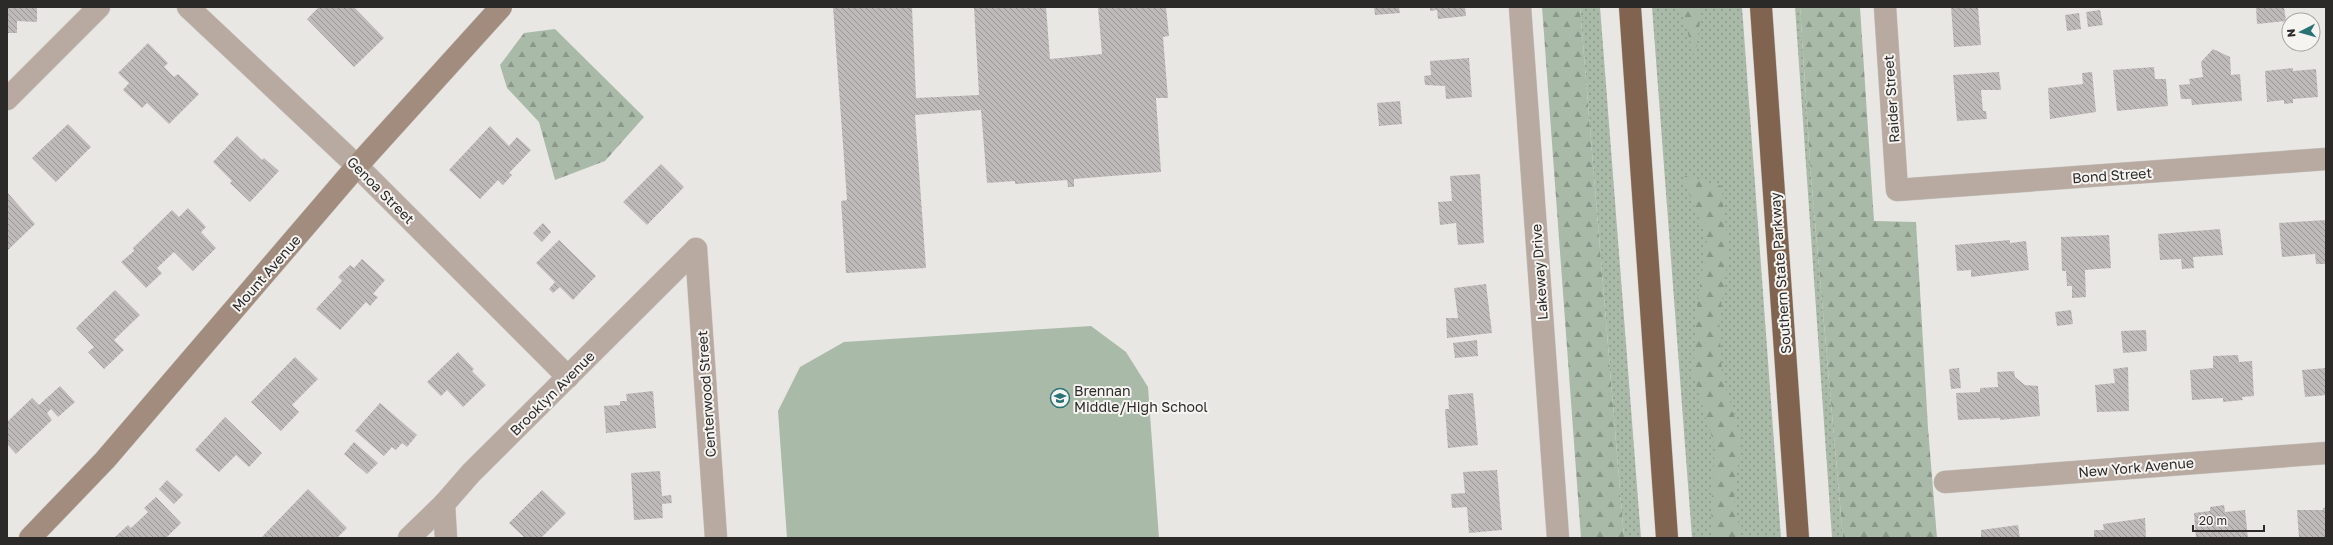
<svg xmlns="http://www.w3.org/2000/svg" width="2333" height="545" font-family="'Golos Text',sans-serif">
	<defs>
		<pattern id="grass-dots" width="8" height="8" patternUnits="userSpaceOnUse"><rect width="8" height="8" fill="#aabaa9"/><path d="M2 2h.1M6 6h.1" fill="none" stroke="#8b978a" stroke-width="1.8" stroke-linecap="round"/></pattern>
		<pattern id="forest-firs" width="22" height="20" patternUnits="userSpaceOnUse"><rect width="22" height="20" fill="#aabaa9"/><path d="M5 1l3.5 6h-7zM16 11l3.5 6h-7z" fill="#8b978a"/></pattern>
		<pattern id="building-back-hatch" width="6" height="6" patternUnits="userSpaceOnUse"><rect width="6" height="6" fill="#bebab9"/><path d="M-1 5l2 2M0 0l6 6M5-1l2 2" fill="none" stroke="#9b9796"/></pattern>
	</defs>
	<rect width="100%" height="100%" fill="#e9e7e4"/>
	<g fill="url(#grass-dots)">
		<polygon points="1580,7 1600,7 1641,538 1624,538"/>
		<polygon points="1652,7 1742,7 1781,538 1692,538"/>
		<polygon points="1795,7 1800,7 1811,177 1843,538 1832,538"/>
	</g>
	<g fill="url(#forest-firs)">
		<polygon points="1542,7 1580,7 1624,538 1581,538"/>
		<polygon points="1680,7 1702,7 1695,57"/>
		<polygon points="1800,7 1860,7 1874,221 1916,222 1928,428 1937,538 1843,538 1811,177"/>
		<polygon points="555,29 644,117 605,161 555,180 539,122 507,88 500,65 524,33"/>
		<polygon points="1682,175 1721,186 1729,251 1719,320 1722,375 1741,439 1734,499 1741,538 1713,538 1711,508 1715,447 1693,375 1696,313 1707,239"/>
	</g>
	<polygon fill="#aabaa9" points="1091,326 1126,352 1148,387 1159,538 787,538 778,411 800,367 844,342"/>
	<g fill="url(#building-back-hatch)">
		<polygon points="7,7 37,7 37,22 17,21 17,33 7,33"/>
		<polygon points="319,7 354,7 384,38 354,67 307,19"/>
		<polygon points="833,7 912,7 916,98 979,95 974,7 1046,7 1050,59 1102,54 1098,7 1166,7 1169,36 1163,37 1168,98 1156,98 1161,172 1074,179 1074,187 1068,187 1067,180 1015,184 1015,181 987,183 981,110 915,115 926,268 846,273 841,201 847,200"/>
		<polygon points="1374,7 1399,7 1400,13 1375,15"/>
		<polygon points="1430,7 1465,7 1466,16 1438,19 1437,10 1430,11"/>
		<polygon points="1951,7 1978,7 1981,45 1954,47"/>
		<polygon points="2256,7 2284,7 2286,21 2257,24"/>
		<polygon points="2100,10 2103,25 2088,27 2086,12"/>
		<polygon points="2079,13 2081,29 2067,31 2065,15"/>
		<polygon points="148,43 168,63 164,67 174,77 178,74 199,94 169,124 147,103 142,108 123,90 129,83 118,73"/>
		<polygon points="2213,49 2230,57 2231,75 2240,74 2242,101 2192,105 2191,99 2181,99 2179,85 2190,84 2189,79 2203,77 2201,62"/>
		<polygon points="1469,58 1472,97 1446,99 1445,86 1425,85 1424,76 1431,75 1430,61"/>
		<polygon points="2154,67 2155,79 2166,79 2168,106 2117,111 2113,70"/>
		<polygon points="2293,68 2293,71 2316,69 2318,97 2293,99 2293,103 2284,104 2284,100 2267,102 2265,71"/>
		<polygon points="1999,72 2001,90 1981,90 1983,111 1986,111 1987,119 1957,121 1953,75"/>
		<polygon points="2092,72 2096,112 2050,119 2048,88 2083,84 2082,73"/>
		<polygon points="1400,101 1402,124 1379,126 1377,103"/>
		<polygon points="68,124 91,147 56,182 32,158"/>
		<polygon points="490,126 509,146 517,137 531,150 509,173 512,175 503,185 498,180 480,199 449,170"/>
		<polygon points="237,136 262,160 264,158 279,171 250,202 230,183 232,181 213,162"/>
		<polygon points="661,164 684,187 647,225 623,202"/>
		<polygon points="1480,174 1484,243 1458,245 1456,223 1440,225 1438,202 1452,201 1450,176"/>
		<polygon points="7,192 35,224 8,250 7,248"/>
		<polygon points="188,208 206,227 201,232 216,248 193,271 174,252 157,268 162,273 146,288 121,262 134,251 133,248 172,210 179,217"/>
		<polygon points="2326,220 2326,264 2316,264 2315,254 2282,257 2279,223"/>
		<polygon points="543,223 551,232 542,242 533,233"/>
		<polygon points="2220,229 2223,255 2193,257 2194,268 2182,269 2181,259 2160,260 2158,234"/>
		<polygon points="2109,235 2111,268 2085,270 2086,297 2072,298 2072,286 2067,286 2066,271 2062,271 2061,237"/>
		<polygon points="559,240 596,276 573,300 560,287 553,293 549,289 555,282 536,263"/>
		<polygon points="2010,240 2010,243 2026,241 2029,270 1971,277 1971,270 1957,271 1955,245"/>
		<polygon points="362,259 385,280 373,294 378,297 370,306 366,302 340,330 316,309 342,281 338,277 350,265 354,268"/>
		<polygon points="1486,284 1492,333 1447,338 1446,318 1458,318 1454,288"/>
		<polygon points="115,290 140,315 114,340 124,350 104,369 88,352 94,347 76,328"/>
		<polygon points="2071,310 2073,324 2057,326 2055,312"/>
		<polygon points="2146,330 2147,351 2123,353 2121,331"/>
		<polygon points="1477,340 1478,356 1455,358 1453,343"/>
		<polygon points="458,352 474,369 472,371 486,385 463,407 447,390 441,396 427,382"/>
		<polygon points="2238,355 2239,362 2252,361 2254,396 2242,397 2243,400 2223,402 2223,398 2192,400 2190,370 2213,368 2213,356"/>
		<polygon points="295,357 318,379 292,405 299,412 281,431 251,402"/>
		<polygon points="2128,367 2129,411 2097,412 2095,385 2115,383 2113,369"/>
		<polygon points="1959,368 1961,388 1951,389 1949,369"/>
		<polygon points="2326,368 2326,395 2305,397 2302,370"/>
		<polygon points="2014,371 2015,377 2025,385 2038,386 2040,416 2000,420 2000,418 1958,420 1956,393 1980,392 1980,388 1998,387 1997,372"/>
		<polygon points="60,386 75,402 58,417 51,409 47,413 52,420 16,454 7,444 7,422 32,398 39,405"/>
		<polygon points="653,391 656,428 606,433 604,406 620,405 620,401 627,401 626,394"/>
		<polygon points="1473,393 1478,445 1448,448 1445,409 1449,409 1448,395"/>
		<polygon points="380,403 417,435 407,447 402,443 396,450 392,447 384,456 355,431"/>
		<polygon points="225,417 262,453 249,467 236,455 219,472 195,450"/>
		<polygon points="354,442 378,463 367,474 344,454"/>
		<polygon points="1497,470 1502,530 1469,533 1467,507 1452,508 1451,494 1465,493 1463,472"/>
		<polygon points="660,471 662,496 671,495 672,503 662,504 663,518 634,520 631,473"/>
		<polygon points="167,480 183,495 174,504 159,489"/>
		<polygon points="308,489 347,528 337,538 261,538"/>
		<polygon points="542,490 566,513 541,538 525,538 509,523"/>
		<polygon points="156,497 181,523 166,538 114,538 128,525 131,528 148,512 144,508"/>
		<polygon points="2224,505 2225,512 2245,510 2248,538 2196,538 2194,513 2210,511 2210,507"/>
		<polygon points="2326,507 2326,538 2299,538 2297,510 2323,510 2323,508"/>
		<polygon points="2145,518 2146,538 2094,538 2094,530 2104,530 2103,524"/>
		<polygon points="2018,525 2020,538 1981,538 1981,530"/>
	</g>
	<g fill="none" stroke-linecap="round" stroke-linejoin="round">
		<g stroke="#c7c5c2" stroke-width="23">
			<g id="street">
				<polyline points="188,7 357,166 568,377"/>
				<polyline points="1520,7 1558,538"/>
				<polyline points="1885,7 1897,190 2326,159"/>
				<polyline points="7,99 99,7"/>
				<polyline points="696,249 716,538"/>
				<polyline points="1945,482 2326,453"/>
				<polyline points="444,504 446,538"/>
				<polyline points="409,538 444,504 471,473 696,249"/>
			</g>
		</g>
		<g stroke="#c7c5c2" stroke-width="23">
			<polyline id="secondary" points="30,538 105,460 357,166 501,7"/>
		</g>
		<g stroke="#c7c5c2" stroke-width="23">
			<g id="highway">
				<polyline points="1630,7 1667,538"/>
				<polyline points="1761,7 1798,538"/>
			</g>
		</g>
		<use href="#street" stroke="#b8aaa0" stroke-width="22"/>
		<use href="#secondary" stroke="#a18c7d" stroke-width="22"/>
		<use href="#highway" stroke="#80644f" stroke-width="22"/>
	</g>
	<defs>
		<g id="school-ring" transform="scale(1)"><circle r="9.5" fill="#f6f4f1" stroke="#297376" stroke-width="1.5"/><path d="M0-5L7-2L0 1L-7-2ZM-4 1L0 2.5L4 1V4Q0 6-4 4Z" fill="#297376"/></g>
	</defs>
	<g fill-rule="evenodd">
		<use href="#school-ring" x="1060" y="398"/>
	</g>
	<g text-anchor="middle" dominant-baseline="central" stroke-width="4" stroke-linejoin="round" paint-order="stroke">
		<g font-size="14" fill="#2b2a29" stroke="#f6f4f1">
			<text transform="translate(1891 99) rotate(-94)">Raider Street</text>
			<text transform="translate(2112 175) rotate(-4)">Bond Street</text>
			<text transform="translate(381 190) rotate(45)">Genoa Street</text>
			<text transform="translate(1539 272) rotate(-94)">Lakeway Drive</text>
			<text transform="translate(266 273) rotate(-49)">Mount Avenue</text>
			<text transform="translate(1780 273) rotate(-94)">Southern State Parkway</text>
			<text transform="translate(552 393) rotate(-45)">Brooklyn Avenue</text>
			<text transform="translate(706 394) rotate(-94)">Centerwood Street</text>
			<text transform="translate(2136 467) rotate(-5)">New York Avenue</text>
		</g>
		<g font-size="14" fill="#2b2a29" stroke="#f6f4f1" text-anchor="start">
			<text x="1074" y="390">Brennan<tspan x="1074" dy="16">Middle/High School</tspan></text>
		</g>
	</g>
	<rect width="2333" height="545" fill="none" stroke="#2b2a29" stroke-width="16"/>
	<g transform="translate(2301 32) rotate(264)"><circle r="19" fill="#f6f4f1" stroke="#a5a3a1"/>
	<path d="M0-3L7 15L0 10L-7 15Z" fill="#297376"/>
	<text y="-6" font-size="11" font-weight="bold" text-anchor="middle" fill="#2b2a29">N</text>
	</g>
	<path d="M2193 525v6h71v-6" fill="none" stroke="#2b2a29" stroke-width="2"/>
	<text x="2199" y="525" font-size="12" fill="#2b2a29" stroke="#f6f4f1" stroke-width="3" paint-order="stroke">20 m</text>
</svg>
